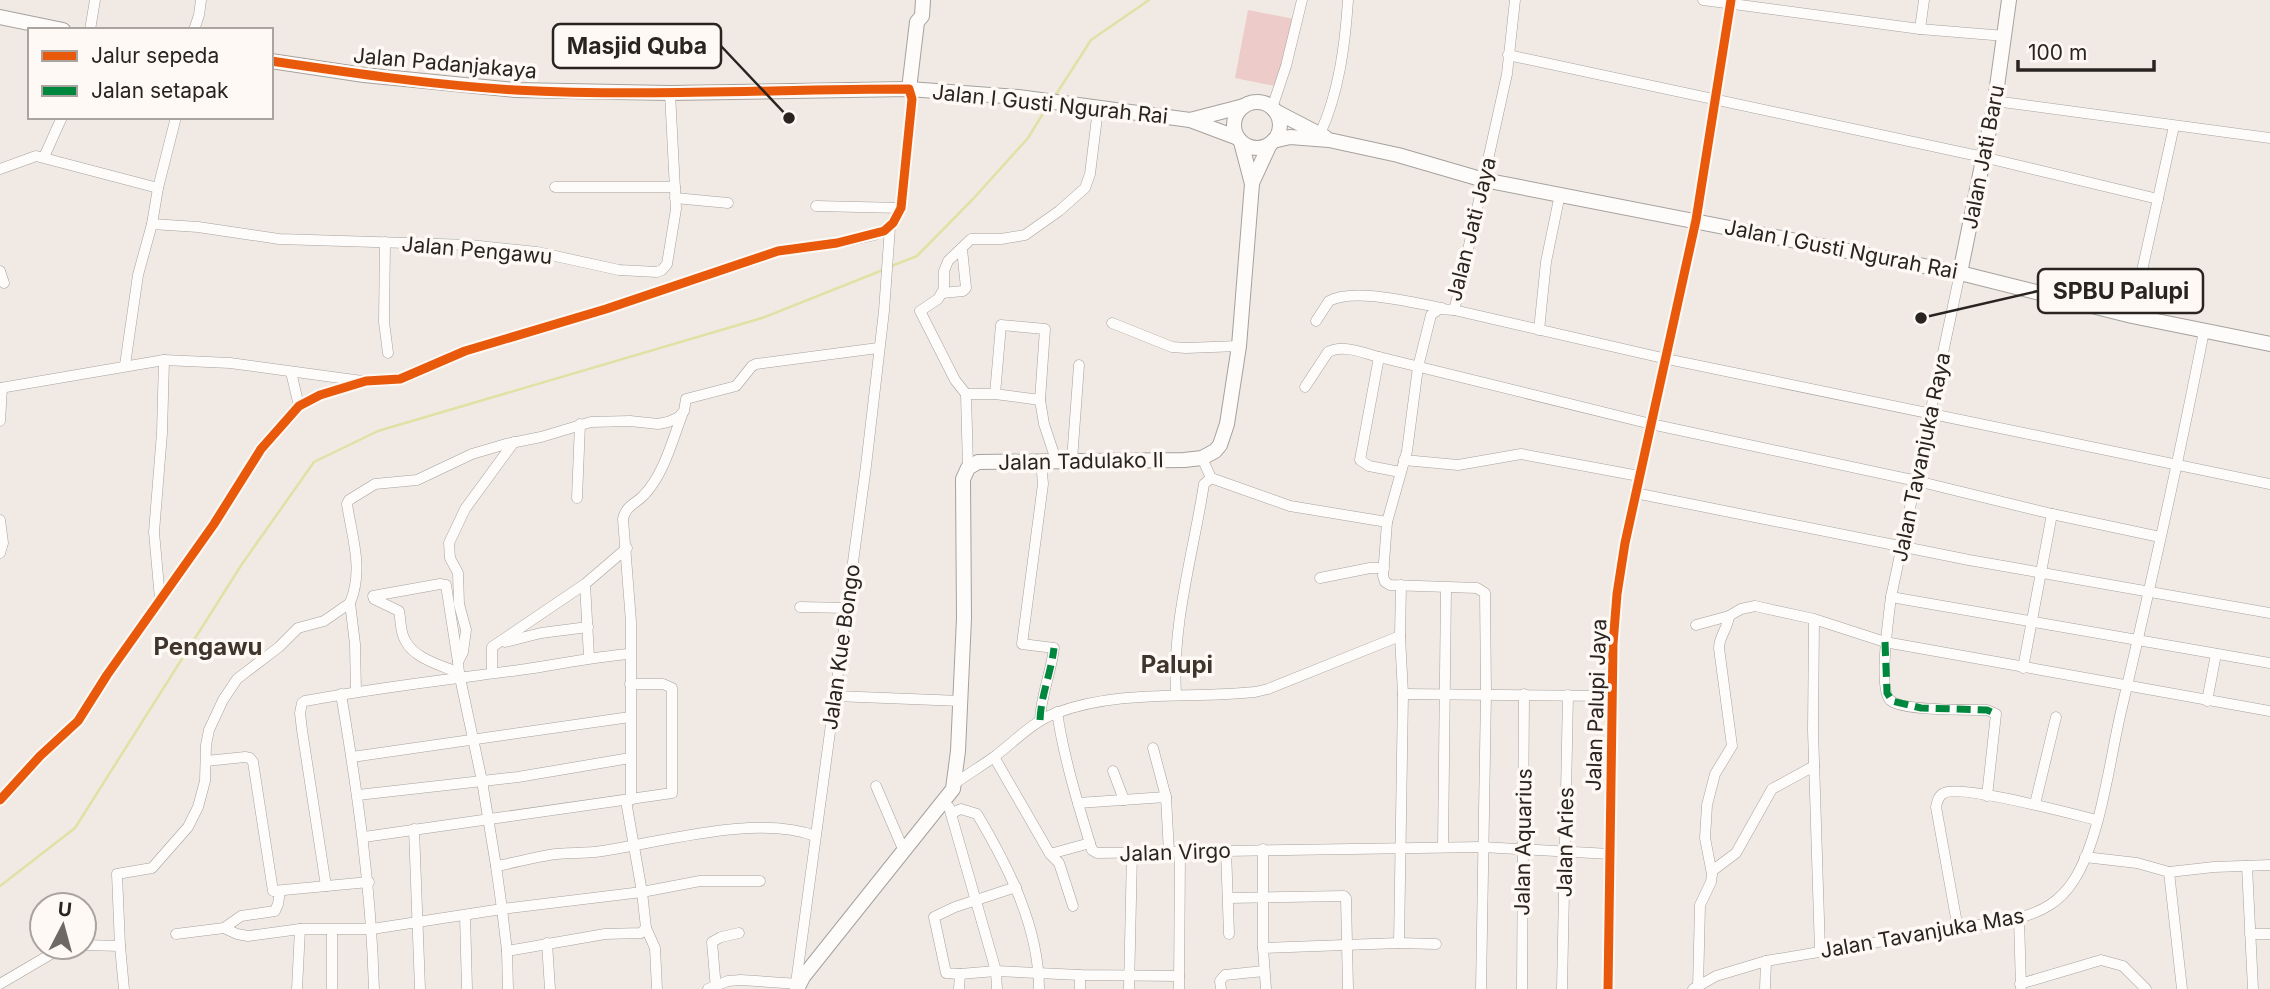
<svg xmlns="http://www.w3.org/2000/svg" width="2270" height="989" font-family="Inter,sans-serif">
	<rect width="100%" height="100%" fill="#f1eae4"/>
	<polygon fill="#eccbc8" points="1248,10 1294,19 1280,87 1235,78"/>
	<g fill="none" stroke-linecap="round" stroke-linejoin="round">
		<g stroke="#e1e0a5" stroke-width="2.5">
			<polyline points="1055,96 1091,40 1149,0"/>
			<polyline points="889,267 917,256 973,199 1028,138 1047,107"/>
			<polyline points="0,886 75,828 242,564 314,462 378,431 762,318 883,270"/>
		</g>
		<g stroke="#a6a19c" stroke-width="11">
			<g id="street">
				<polyline points="1703,0 1920,29 2005,36"/>
				<polyline points="1920,29 1924,0"/>
				<polyline points="90,30 95,0"/>
				<polyline points="194,30 199,15 201,0"/>
				<polyline points="1508,55 1983,157 2158,199"/>
				<polyline points="1995,101 2270,138"/>
				<polyline points="1272,108 1286,66 1302,0"/>
				<path d="M 1320,134 C 1339,92 1345,46 1348,0"/>
				<polyline points="44,157 62,117"/>
				<polyline points="0,169 36,156 158,188"/>
				<polyline points="555,187 675,187"/>
				<polyline points="675,198 728,203"/>
				<polyline points="816,206 901,208"/>
				<polyline points="152,224 198,227 279,239 470,245 537,252 619,270 657,272 662,270 667,264 676,209 670,93"/>
				<polyline points="385,242 384,322 388,353"/>
				<polyline points="0,271 4,283"/>
				<path d="M 1960,273 L 1891,597 C 1889,614 1878,689 1890,700 C 1901,711 1969,710 1987,710 L 1996,714 L 1987,796"/>
				<polyline points="942,293 963,291 966,288 962,249"/>
				<polyline points="1454,310 1667,359 2270,484"/>
				<polyline points="2132,316 2174,126"/>
				<path d="M 1316,321 L 1329,301 C 1354,287 1414,303 1442,308"/>
				<polyline points="1112,323 1172,347 1186,348 1239,346"/>
				<polyline points="1539,330 1546,262 1560,194"/>
				<polyline points="125,365 138,275 152,224 158,188 176,117"/>
				<polyline points="291,372 299,406"/>
				<path d="M 1305,387 L 1328,352 C 1343,344 1363,353 1379,357"/>
				<polyline points="0,388 164,360 230,363 362,381"/>
				<polyline points="966,394 995,394 1040,400 1045,329 1001,325 995,394"/>
				<polyline points="1040,400 1044,424 1056,460"/>
				<polyline points="0,421 2,388"/>
				<polyline points="1202,458 1211,478 1290,506 1387,522 1383,576 1385,582 1390,585 1477,588 1485,593 1486,694 1481,989"/>
				<polyline points="1072,460 1079,365"/>
				<polyline points="1404,460 1458,465 1521,454 1639,476"/>
				<polyline points="968,468 966,394 955,380 920,311 938,299 944,289 944,271 948,261 971,239 1001,239 1025,235 1059,211 1085,188 1090,174 1098,109"/>
				<polyline points="1400,472 1369,466 1360,460 1379,357 1651,424 1917,481 2052,514 2160,537"/>
				<polyline points="1635,493 1969,560 2270,613"/>
				<polyline points="577,498 580,424"/>
				<polyline points="0,520 3,543 0,553"/>
				<polyline points="1387,522 1407,451 1418,367 1431,315 1439,309 1454,310 1458,295 1507,74 1515,0"/>
				<polyline points="1320,578 1370,568 1384,568"/>
				<polyline points="585,584 589,657"/>
				<polyline points="1891,597 2270,663"/>
				<polyline points="160,599 154,532 162,433 164,360"/>
				<polyline points="350,603 355,644 356,692"/>
				<polyline points="800,607 847,608"/>
				<polyline points="1814,619 1813,730 1820,951"/>
				<polyline points="1696,625 1729,616 1741,609 1755,606 1814,619 1885,642 2270,711"/>
				<polyline points="505,642 541,633 588,627"/>
				<path d="M 458,662 L 446,585 L 440,584 L 373,596 L 374,599 L 399,611 C 401,620 400,632 405,640 C 414,659 441,665 459,673"/>
				<polyline points="2023,668 2052,514"/>
				<polyline points="492,673 492,647 585,584 627,548"/>
				<path d="M 341,694 C 358,795 371,887 374,989"/>
				<path d="M 1176,694 C 1172,628 1191,561 1202,496 L 1204,484 L 1211,478"/>
				<polyline points="1403,694 1612,696"/>
				<polyline points="835,696 961,701"/>
				<polyline points="2207,701 2216,654"/>
				<path d="M 1057,712 C 1064,759 1078,804 1092,850 L 1097,853 L 1482,847 L 1610,854"/>
				<path d="M 1040,720 C 1041,695 1051,673 1054,648 L 1022,644 L 1043,484 L 1041,461"/>
				<polyline points="1153,748 1166,797"/>
				<polyline points="352,757 630,717"/>
				<polyline points="994,757 1050,854"/>
				<polyline points="206,761 245,757 250,758 253,762 273,891 369,882"/>
				<polyline points="1113,771 1124,800"/>
				<path d="M 954,784 C 967,775 981,766 994,757 C 1014,742 1032,722 1056,713 C 1119,689 1189,699 1255,692 L 1268,689 L 1400,636"/>
				<polyline points="876,786 903,849"/>
				<polyline points="358,795 518,777 630,758"/>
				<polyline points="0,800 40,756 78,721 107,675 214,524 261,449 299,406 320,395 366,381 400,379 465,351 606,309 778,251 837,243 874,235 890,227 901,208 912,99 909,89"/>
				<path d="M 631,800 L 631,622 L 623,519 C 626,505 636,504 644,495 C 664,474 672,441 682,415"/>
				<polyline points="626,801 642,892 646,928 655,948 657,989"/>
				<polyline points="1078,803 1166,797 1169,853"/>
				<polyline points="2035,804 2056,717"/>
				<polyline points="949,807 996,971 997,989"/>
				<path d="M 952,813 L 961,809 L 977,814 C 1008,866 1039,927 1039,989"/>
				<polyline points="414,829 420,989"/>
				<polyline points="364,837 672,793 672,688 663,684 630,684"/>
				<polyline points="1443,847 1446,588"/>
				<polyline points="1263,849 1263,948"/>
				<polyline points="1226,850 1229,934"/>
				<polyline points="2085,857 2137,863 2169,872 2214,867 2270,865"/>
				<polyline points="496,866 482,781 459,673 458,662 463,652 466,630 459,604 458,573 450,558 449,543 465,509 514,442"/>
				<polyline points="2247,866 2253,989"/>
				<polyline points="1712,871 1736,853 1772,789 1814,766"/>
				<polyline points="2169,872 2182,989"/>
				<path d="M 326,886 L 302,730 L 300,713 L 302,703 L 305,701 C 374,688 443,680 512,671 C 552,666 590,657 629,654"/>
				<polyline points="1228,898 1344,896 1346,898 1348,989"/>
				<polyline points="1073,906 1059,863 1050,854 1090,843"/>
				<polyline points="465,915 467,989"/>
				<polyline points="2019,918 2021,987"/>
				<polyline points="224,928 241,916 275,911 278,904 280,891"/>
				<path d="M 1958,929 L 1936,807 C 1937,802 1938,796 1944,793 C 1961,784 2072,814 2097,820"/>
				<polyline points="332,930 332,989"/>
				<polyline points="176,934 224,928 237,934 248,936 300,929"/>
				<polyline points="2250,934 2270,934"/>
				<polyline points="547,943 550,989"/>
				<polyline points="1399,943 1403,694 1400,636 1401,585"/>
				<polyline points="84,945 120,946"/>
				<polyline points="507,951 605,934 641,933 646,928"/>
				<polyline points="960,974 946,973 934,917 955,907 1016,887"/>
				<polyline points="1080,975 1080,989"/>
				<polyline points="796,983 866,466 884,311 890,227"/>
				<polyline points="0,984 51,954 76,947"/>
				<polyline points="2020,984 2101,960 2123,966 2146,989"/>
				<path d="M 1698,988 L 1700,905 L 1711,882 L 1712,874 L 1705,838 L 1707,805 L 1715,774 L 1732,746 L 1719,648 C 1719,636 1728,628 1729,616"/>
				<path d="M 124,989 L 120,946 L 117,874 L 152,868 L 188,827 L 198,807 L 205,781 L 206,745 L 209,730 L 223,700 L 237,679 L 279,647 L 298,628 L 324,621 L 350,603 C 364,569 352,538 347,504 L 349,500 L 375,484 L 417,480 L 472,454 L 506,444 L 541,437 L 591,422 L 630,421 L 658,424 L 668,422 L 679,417 L 684,411 L 686,399 L 736,386 L 752,366 L 756,364 L 878,348"/>
				<path d="M 297,989 L 300,929 L 372,929 L 502,909 L 496,866 C 514,863 531,858 549,855 C 566,852 585,854 602,851 C 662,842 758,814 815,836"/>
				<polyline points="508,989 507,951 502,909 642,892 700,881 760,881"/>
				<polyline points="708,989 728,981 741,980 799,984"/>
				<polyline points="716,989 712,942 721,937 739,933"/>
				<polyline points="959,989 960,974 996,971 1080,975 1179,976"/>
				<polyline points="1129,989 1132,853"/>
				<polyline points="1179,989 1180,853"/>
				<polyline points="1221,989 1220,981 1225,975 1264,971"/>
				<polyline points="1266,989 1263,948 1399,943 1436,944"/>
				<polyline points="1522,989 1524,694"/>
				<polyline points="1562,989 1568,695"/>
				<polyline points="1608,989 1613,644 1617,594 1625,543 1696,220 1731,0"/>
				<path d="M 1693,989 L 1716,976 L 1766,961 L 2019,918 C 2043,911 2060,902 2074,880 C 2100,839 2109,765 2120,716 C 2150,588 2179,460 2204,331"/>
				<polyline points="1765,989 1766,961"/>
			</g>
		</g>
		<g stroke="#a6a19c" stroke-width="16">
			<g id="secondary">
				<polyline points="0,17 63,30"/>
				<polyline points="271,61 364,75 515,90 670,93 909,89 1018,97 1190,120 1238,138"/>
				<polyline points="909,89 917,22 922,16 923,0"/>
				<circle cx="1257" cy="125" r="23"/>
				<polyline points="1275,111 1325,137"/>
				<polyline points="1190,120 1244,106"/>
				<polyline points="1273,141 1290,137 1329,140 1398,155 1484,180 1960,273 2132,316 2270,344"/>
				<polyline points="1252,183 1270,144"/>
				<polyline points="1960,273 1995,101 2009,0"/>
				<polyline points="797,989 803,977 953,789 958,751 964,618 963,479 968,468 978,462 1184,460 1202,458 1215,451 1220,445 1227,424 1239,346 1252,184 1241,142"/>
			</g>
		</g>
		<use href="#street" stroke="#fdfcfb" stroke-width="10"/>
		<use href="#secondary" stroke="#fdfcfb" stroke-width="14"/>
		<g stroke="#00873e" stroke-width="7" stroke-dasharray="14 7" stroke-linecap="butt">
			<polyline points="1885,642 1887,693 1892,701 1921,708 1987,710 1996,714"/>
			<path d="M 1040,720 C 1041,695 1051,673 1054,648"/>
		</g>
		<g stroke="#fef9f4" stroke-width="13">
			<g id="cycleway">
				<path d="M 0,800 L 40,756 L 78,721 L 107,675 L 214,524 L 261,449 L 299,406 L 320,395 L 366,381 L 400,379 L 465,351 L 606,309 L 778,251 L 837,243 L 884,231 L 893,223 L 901,208 L 912,99 L 909,89 C 778,89 646,97 515,90 C 433,85 352,73 271,61"/>
				<polyline points="1608,989 1613,644 1617,594 1625,543 1696,220 1731,0"/>
			</g>
		</g>
		<use href="#cycleway" stroke="#e8590c" stroke-width="9"/>
	</g>
	<g text-anchor="middle" dominant-baseline="central" stroke-width="7" stroke-linejoin="round" paint-order="stroke">
		<g font-size="21" fill="#29241f" stroke="#fef9f4">
			<text transform="translate(445 63) rotate(5)">Jalan Padanjakaya</text>
			<text transform="translate(1050 104) rotate(6)">Jalan I Gusti Ngurah Rai</text>
			<text transform="translate(1983 157) rotate(-79)">Jalan Jati Baru</text>
			<text transform="translate(1471 229) rotate(-76)">Jalan Jati Jaya</text>
			<text transform="translate(1841 249) rotate(11)">Jalan I Gusti Ngurah Rai</text>
			<text transform="translate(477 250) rotate(5)">Jalan Pengawu</text>
			<text transform="translate(1921 457) rotate(-78)">Jalan Tavanjuka Raya</text>
			<text transform="translate(1081 461) rotate(-1)">Jalan Tadulako II</text>
			<text transform="translate(841 647) rotate(-82)">Jalan Kue Bongo</text>
			<text transform="translate(1596 705) rotate(-88)">Jalan Palupi Jaya</text>
			<text transform="translate(1523 842) rotate(-89)">Jalan Aquarius</text>
			<text transform="translate(1565 842) rotate(-89)">Jalan Aries</text>
			<text transform="translate(1175 852) rotate(-2)">Jalan Virgo</text>
			<text transform="translate(1922 933) rotate(-10)">Jalan Tavanjuka Mas</text>
		</g>
		<g font-size="24" font-weight="bold" fill="#3f352c" stroke="#fef9f4">
			<text x="208" y="646">Pengawu</text>
			<text x="1177" y="664">Palupi</text>
		</g>
	</g>
	<path fill="none" stroke="#29241f" stroke-width="2.5" d="M789 118L721 46M1921 318L2038 291"/>
	<g fill="#29241f" stroke="#fef9f4" stroke-width="2.5">
		<circle cx="789" cy="118" r="7"/>
		<circle cx="1921" cy="318" r="7"/>
	</g>
	<g fill="#fef9f4" stroke="#29241f" stroke-width="2.5">
		<rect x="553" y="24" width="168" height="44" rx="7"/>
		<rect x="2038" y="269" width="165" height="44" rx="7"/>
	</g>
	<g font-size="23" text-anchor="middle" font-weight="bold" fill="#29241f">
		<text x="637" y="54">Masjid Quba</text>
		<text x="2121" y="299">SPBU Palupi</text>
	</g>
	<rect x="28" y="28" width="245" height="91" fill="#fef9f4" stroke="#a9a49f" stroke-width="2"/>
	<rect x="42" y="51" width="35" height="10" fill="#e8590c" stroke="#a9a49f" stroke-width="2"/>
	<text x="91" y="63" font-size="21" fill="#29241f">Jalur sepeda</text>
	<rect x="42" y="86" width="35" height="10" fill="#00873e" stroke="#a9a49f" stroke-width="2"/>
	<text x="91" y="98" font-size="21" fill="#29241f">Jalan setapak</text>
	<g transform="translate(63 926) rotate(6)"><circle r="33" fill="#fef9f4" stroke="#a9a49f" stroke-width="2"/>
	<path d="M0-5L12 26L0 18L-12 26Z" fill="#6f6964"/>
	<text y="-10" font-size="19" font-weight="bold" text-anchor="middle" fill="#29241f">U</text>
	</g>
	<path d="M2018 60v10h136v-10" fill="none" stroke="#29241f" stroke-width="3.5"/>
	<text x="2028" y="60" font-size="21" fill="#29241f" stroke="#fef9f4" stroke-width="5" paint-order="stroke">100 m</text>
</svg>
